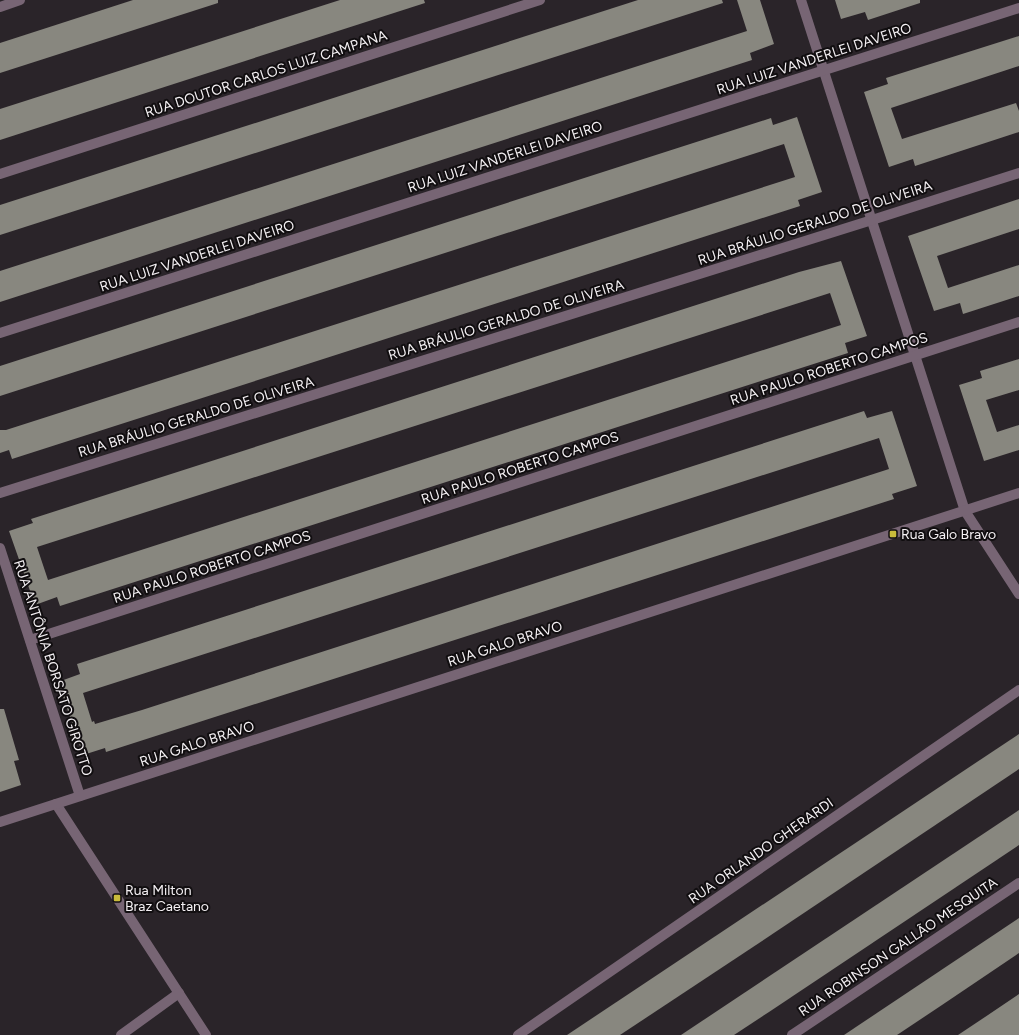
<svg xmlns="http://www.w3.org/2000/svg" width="1019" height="1035" font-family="Figtree,sans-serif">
	<rect width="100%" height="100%" fill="#2a2429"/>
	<g fill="#88877f" fill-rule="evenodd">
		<polygon points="133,0 218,0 218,3 0,73 0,43"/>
		<polygon points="340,0 424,0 425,3 0,140 0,109"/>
		<polygon points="638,0 722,0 723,3 0,235 0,205"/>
		<polygon points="737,0 760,0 774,44 750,53 752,60 0,302 0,271 747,31"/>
		<polygon points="835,0 920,0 920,3 868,20 865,12 841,19"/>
		<polygon points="1019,36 1019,66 891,108 902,139 1016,103 1019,111 1019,132 915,166 913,159 889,167 864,92 888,84 886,78"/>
		<polygon points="797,117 822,192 798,200 800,206 12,459 9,450 0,453 0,430 6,430 59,413 795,177 784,144 0,396 0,366 771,118 773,125"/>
		<polygon points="1019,199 1019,229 937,256 948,288 1019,265 1019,296 963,314 960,303 934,311 908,236"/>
		<path d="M 841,261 L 867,336 L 845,343 L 848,353 L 60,606 L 57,597 L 35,605 L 9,531 L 33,523 L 31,519 L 799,272 ZM 830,293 L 841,325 L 48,580 L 37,547 Z"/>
		<polygon points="1019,359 1019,390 986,400 997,432 1019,425 1019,450 984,461 959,385 982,378 980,371"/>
		<path d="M 864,411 L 867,418 L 892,411 L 917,486 L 892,494 L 894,499 L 106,752 L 105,748 L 83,755 L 58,682 L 80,674 L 77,664 ZM 879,438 L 889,469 L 142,710 L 95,724 L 94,721 L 92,722 L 83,693 Z"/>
		<polygon points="0,709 4,709 19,760 14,761 21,785 0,792"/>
		<polygon points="1019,734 1019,769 753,947 620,1035 567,1035"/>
		<polygon points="1019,810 1019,845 769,1012 734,1035 681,1035"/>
		<polygon points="1019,918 1019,953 942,1005 897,1035 844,1035"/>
		<polygon points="1019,994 1019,1035 958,1035 988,1015"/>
	</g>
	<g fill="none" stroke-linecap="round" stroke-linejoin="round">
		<g stroke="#776574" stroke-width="10">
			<polyline points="801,0 965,511 1019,594"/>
			<polyline points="0,7 20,0"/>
			<polyline points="0,174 540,0"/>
			<polyline points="0,333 1019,8"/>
			<polyline points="0,493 872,220 1019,173"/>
			<polyline points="0,548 80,796"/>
			<polyline points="30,640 1019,322"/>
			<polyline points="56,804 206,1035"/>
			<polyline points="0,822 1019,493"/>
			<polyline points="121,1035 179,993"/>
			<polyline points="518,1035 1019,690"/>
			<polyline points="792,1035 1019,883"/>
		</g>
	</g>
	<g fill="#c9bb3b" stroke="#110e10" stroke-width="1.5">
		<rect x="889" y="530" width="8" height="8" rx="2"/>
		<rect x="113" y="894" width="8" height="8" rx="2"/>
	</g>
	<g text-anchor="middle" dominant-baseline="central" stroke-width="4" stroke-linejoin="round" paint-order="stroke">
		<g font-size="14" fill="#f4f0f3" stroke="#110e10">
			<text transform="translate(814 59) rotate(-18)">RUA LUIZ VANDERLEI DAVEIRO</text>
			<text transform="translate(266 74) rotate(-18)">RUA DOUTOR CARLOS LUIZ CAMPANA</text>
			<text transform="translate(505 157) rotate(-18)">RUA LUIZ VANDERLEI DAVEIRO</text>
			<text transform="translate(815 223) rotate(-18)">RUA BRÁULIO GERALDO DE OLIVEIRA</text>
			<text transform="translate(197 256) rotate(-18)">RUA LUIZ VANDERLEI DAVEIRO</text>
			<text transform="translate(506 320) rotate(-17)">RUA BRÁULIO GERALDO DE OLIVEIRA</text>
			<text transform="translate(829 369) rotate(-18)">RUA PAULO ROBERTO CAMPOS</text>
			<text transform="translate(196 417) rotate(-17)">RUA BRÁULIO GERALDO DE OLIVEIRA</text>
			<text transform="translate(520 468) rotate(-18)">RUA PAULO ROBERTO CAMPOS</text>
			<text transform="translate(212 567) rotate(-18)">RUA PAULO ROBERTO CAMPOS</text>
			<text transform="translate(505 644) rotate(-18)">RUA GALO BRAVO</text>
			<text transform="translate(53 668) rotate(72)">RUA ANTÔNIA BORSATO GIROTTO</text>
			<text transform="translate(197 744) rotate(-18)">RUA GALO BRAVO</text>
			<text transform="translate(761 851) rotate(-35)">RUA ORLANDO GHERARDI</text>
			<text transform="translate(898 947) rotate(-34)">RUA ROBINSON GALLÃO MESQUITA</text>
		</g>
		<g font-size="14" fill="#f4f0f3" stroke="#110e10" text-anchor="start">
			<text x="901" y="534">Rua Galo Bravo</text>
			<text x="125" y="890">Rua Milton<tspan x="125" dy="16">Braz Caetano</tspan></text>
		</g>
	</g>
</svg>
